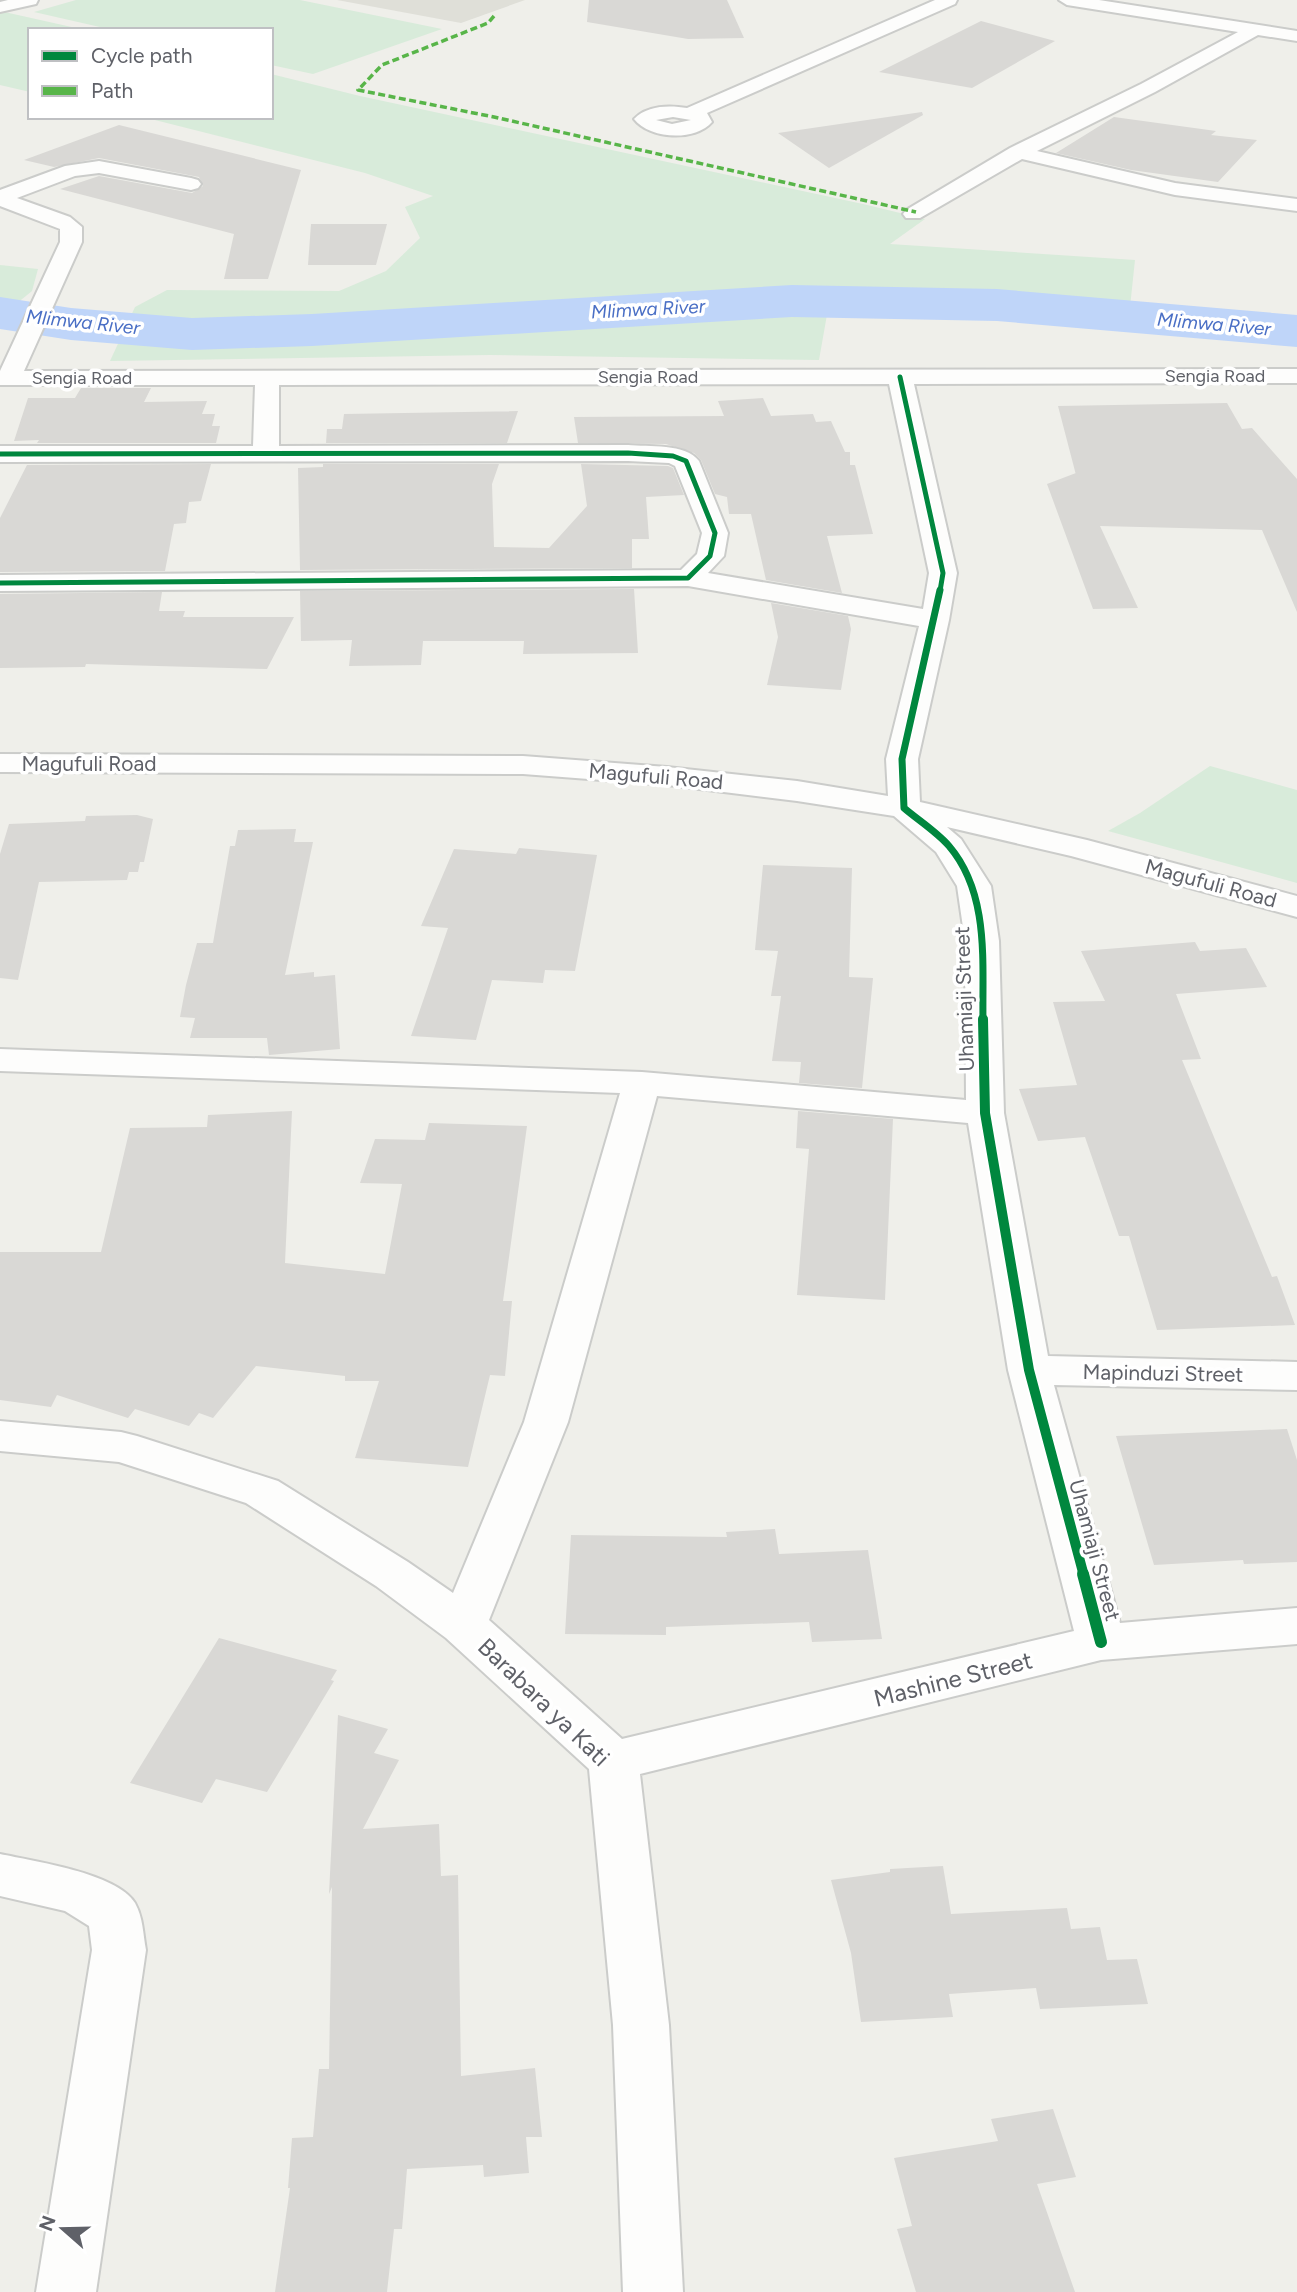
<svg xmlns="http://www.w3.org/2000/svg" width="1297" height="2292" font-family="Figtree,sans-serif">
	<rect width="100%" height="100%" fill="#efefea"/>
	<polygon fill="#dfdfd8" points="337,0 525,0 461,23"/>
	<g fill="#d8ebda">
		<polygon points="76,0 300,0 442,29 313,74 271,65 271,30 113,30 34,12"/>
		<polygon points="0,11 85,30 30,30 30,92 0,85"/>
		<polygon points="271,74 360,96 863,204 925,219 890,244 1135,260 1130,307 831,292 819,360 490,355 110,361 135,307 167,290 339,291 386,271 420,238 405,207 433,196 365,173 143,117 271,117"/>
		<polygon points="0,265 38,269 32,291 0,317"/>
		<polygon points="1210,766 1297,790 1297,883 1108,831 1140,813"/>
	</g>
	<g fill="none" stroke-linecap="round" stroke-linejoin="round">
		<polygon fill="#bfd5f9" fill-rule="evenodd" points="792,285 997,289 1297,315 1297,347 997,321 792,317 312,346 192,350 71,340 0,329 0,297 71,308 192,318 312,314"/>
	</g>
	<g fill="#d9d8d5">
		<polygon points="589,0 727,0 744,38 688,39 587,22"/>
		<polygon points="981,21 1055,41 972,88 879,72"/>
		<polygon points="922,112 923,115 829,168 778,133"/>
		<polygon points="1114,117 1216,131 1211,135 1257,140 1218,182 1131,170 1056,153"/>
		<polygon points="119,125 301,170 268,279 224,279 234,234 60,189 99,176 192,193 203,186 199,177 99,158 54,167 24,160"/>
		<polygon points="311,224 387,224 376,265 308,265"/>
		<polygon points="81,388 151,388 144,402 207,401 202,414 215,414 212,426 220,426 216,443 37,443 39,440 14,441 28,398 75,398"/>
		<polygon points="763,398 771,416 813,414 816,422 831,421 845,452 850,452 850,465 855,465 873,534 827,536 842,593 766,580 751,514 729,514 727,497 715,494 701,460 694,453 666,444 578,443 574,417 724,416 718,401"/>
		<polygon points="1227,403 1242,429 1252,428 1297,479 1297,612 1262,530 1100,526 1138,608 1093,609 1047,484 1076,473 1076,475 1058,406"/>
		<polygon points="518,411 507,443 326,443 327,429 342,429 344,414"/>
		<polygon points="211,464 201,501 189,502 186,523 174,524 165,571 0,572 0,518 27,465"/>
		<polygon points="323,464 499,464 492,484 494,547 549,548 587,506 581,464 668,466 673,468 684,495 646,497 649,539 632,539 632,568 300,570 298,468 323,467"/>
		<polygon points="634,589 638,653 523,654 524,641 423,641 421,665 349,666 352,640 301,641 300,591"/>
		<polygon points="162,592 159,611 185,611 183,617 294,617 267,669 86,664 85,667 0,668 0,594"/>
		<polygon points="771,603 848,616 851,629 841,690 767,685 778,637"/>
		<polygon points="86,816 137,815 153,819 144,862 140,862 138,872 129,872 127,880 39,882 18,980 0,978 0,854 9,824 85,821"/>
		<polygon points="296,829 294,842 313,842 285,975 314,972 314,977 335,975 340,1049 269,1055 267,1038 190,1038 195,1018 180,1017 186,985 197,943 213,943 230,846 235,846 238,830"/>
		<polygon points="519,848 597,855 575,971 545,970 543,983 492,980 476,1040 411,1036 448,928 421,926 454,849 516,854"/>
		<polygon points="763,865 852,868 849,977 873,978 862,1088 799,1083 801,1062 772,1061 781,996 771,996 778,951 755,950"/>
		<polygon points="1195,942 1200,951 1246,948 1267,987 1176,994 1201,1059 1182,1060 1272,1277 1277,1276 1295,1325 1157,1330 1129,1236 1119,1236 1085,1137 1038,1141 1019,1089 1077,1085 1053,1002 1105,1001 1081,951"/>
		<polygon points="292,1111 285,1263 385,1274 402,1184 360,1183 375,1139 425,1140 429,1123 527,1126 503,1301 512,1301 505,1376 490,1375 468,1467 355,1458 379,1381 345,1381 345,1376 256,1366 213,1418 199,1413 189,1426 135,1409 128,1418 57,1395 51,1407 0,1400 0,1252 101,1252 130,1128 207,1127 208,1115"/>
		<polygon points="798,1111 893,1119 885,1300 797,1295 809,1149 796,1148"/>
		<polygon points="1287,1429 1297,1460 1297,1562 1244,1564 1243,1560 1154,1565 1116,1436"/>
		<polygon points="775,1529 779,1554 868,1550 882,1639 812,1642 809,1622 666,1627 666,1635 565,1634 571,1535 727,1537 726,1532"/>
		<polygon points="219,1638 337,1670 331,1680 334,1681 267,1792 216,1779 202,1803 130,1783"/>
		<polygon points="338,1715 388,1729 374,1753 399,1760 363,1829 439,1824 441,1876 458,1875 461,2076 535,2068 542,2137 526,2137 529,2173 484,2177 483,2165 407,2169 402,2229 394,2229 387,2292 275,2292 290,2188 288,2188 292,2138 313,2137 319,2069 329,2069 332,1887 329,1894"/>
		<polygon points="943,1866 951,1914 1067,1908 1071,1929 1100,1927 1107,1960 1137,1959 1148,2004 1040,2009 1036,1988 949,1994 953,2017 861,2022 851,1953 831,1880 890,1872 890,1869"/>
		<polygon points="1053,2109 1076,2177 1037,2184 1075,2292 916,2292 897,2229 912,2226 894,2158 998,2141 991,2119"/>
	</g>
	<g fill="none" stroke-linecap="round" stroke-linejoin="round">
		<g stroke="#cbccca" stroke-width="4">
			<g id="minor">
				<polygon points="8,0 38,0 36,4 0,12 0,2"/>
				<path d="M 935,0 L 957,0 L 955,4 L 707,113 L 712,122 C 695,142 649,139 634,119 C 647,105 670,105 687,108 ZM 673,117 L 691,120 L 672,124 L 656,120 Z"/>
				<polygon points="1059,0 1099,0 1297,31 1297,41 1258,35 1155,92 1037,151 1175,183 1297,199 1297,211 1175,195 1022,159 920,218 906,218 903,214 906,210 1010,148 1141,84 1238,32 1067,5"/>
				<path d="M 99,161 L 191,178 L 198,180 L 201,184 L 198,188 L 191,190 L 99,173 L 75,176 L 17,198 L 70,217 L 82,227 L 82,242 L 24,371 L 1297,369 L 1297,383 L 914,384 L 957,573 L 949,620 L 918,759 L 920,802 L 1087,840 L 1297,896 L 1297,917 L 1071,856 L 947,827 L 961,839 L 991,886 L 999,941 L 1004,1113 L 1048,1356 L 1297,1362 L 1297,1390 L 1054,1385 L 1120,1623 L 1297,1608 L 1297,1644 L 1101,1660 L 640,1774 L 669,2025 L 683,2292 L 623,2292 L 613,2025 L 589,1769 L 446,1638 L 376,1586 L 246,1503 L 119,1462 L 0,1451 L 0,1421 L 121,1432 L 137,1436 L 278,1481 L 408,1562 L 453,1593 L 524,1422 L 620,1093 L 0,1071 L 0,1049 L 642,1072 L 966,1100 L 965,941 L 957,886 L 936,852 L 894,816 L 797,801 L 667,785 L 523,774 L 0,772 L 0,754 L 523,756 L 667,767 L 797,781 L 888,796 L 886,759 L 919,626 L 688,586 L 0,591 L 0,575 L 681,570 L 697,554 L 702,533 L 675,466 L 669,463 L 628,461 L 0,462 L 0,446 L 253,446 L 255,385 L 0,385 L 0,371 L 60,242 L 60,229 L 0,206 L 0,190 L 65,166 ZM 889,384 L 929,573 L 923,609 L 708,573 L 724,556 L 728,533 L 699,461 C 686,443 648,447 628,445 L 279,446 L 279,385 ZM 657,1096 L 968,1123 L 1008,1370 L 1074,1631 L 622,1739 L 489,1620 L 568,1422 Z"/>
				<path d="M 0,1854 C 33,1861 117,1873 135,1903 C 143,1917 143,1934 146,1950 L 96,2292 L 36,2292 L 92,1950 L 89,1926 L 65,1911 L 0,1896 Z"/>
			</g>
		</g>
		<use href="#minor" fill="#fdfdfc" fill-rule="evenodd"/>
		<polyline stroke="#58b549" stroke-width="3.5" stroke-dasharray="7 3.5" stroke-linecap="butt" points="494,16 488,23 382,65 358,90 494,117 916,212"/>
		<g stroke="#fff" stroke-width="8">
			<g id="cycleway-far3">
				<polyline points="900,377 943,573 940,591"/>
				<polyline points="0,454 628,453 673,456 686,461 715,533 710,556 688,578 0,583"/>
			</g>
		</g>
		<g stroke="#fff" stroke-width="10">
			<path id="cycleway-far2" d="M 940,590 L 902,759 L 904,808 C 918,820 937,832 949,846 C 990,894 982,963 983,1021"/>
		</g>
		<g stroke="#fff" stroke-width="14">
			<polyline id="cycleway-far1" points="983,1019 985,1113 1029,1370 1084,1576"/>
		</g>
		<g stroke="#fff" stroke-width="17">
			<polyline id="cycleway" points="1083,1574 1101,1642"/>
		</g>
		<use href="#cycleway-far3" stroke="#00873e" stroke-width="5"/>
		<use href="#cycleway-far2" stroke="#00873e" stroke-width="7"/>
		<use href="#cycleway-far1" stroke="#00873e" stroke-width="10"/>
		<use href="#cycleway" stroke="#00873e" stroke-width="12"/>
	</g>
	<g text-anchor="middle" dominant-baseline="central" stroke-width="7" stroke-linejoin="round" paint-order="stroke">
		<g font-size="18" fill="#5f6168" stroke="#fff">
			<text x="1215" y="376">Sengia Road</text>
			<text x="648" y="377">Sengia Road</text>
			<text x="82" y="378">Sengia Road</text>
		</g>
		<g font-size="19" font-style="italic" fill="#4a6fc5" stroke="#fff">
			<text transform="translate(648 309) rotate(-3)">Mlimwa River</text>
			<text transform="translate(83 322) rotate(6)">Mlimwa River</text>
			<text transform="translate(1214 324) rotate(5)">Mlimwa River</text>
		</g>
		<g font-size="21" fill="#5f6168" stroke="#fff">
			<text x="89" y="763">Magufuli Road</text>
			<text transform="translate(656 776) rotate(5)">Magufuli Road</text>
			<text transform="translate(1211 883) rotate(15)">Magufuli Road</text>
			<text transform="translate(964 999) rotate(-92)">Uhamiaji Street</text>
			<text transform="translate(1163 1373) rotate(1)">Mapinduzi Street</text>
			<text transform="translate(1095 1550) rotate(75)">Uhamiaji Street</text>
		</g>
		<g font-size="24" fill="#5f6168" stroke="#fff">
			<text transform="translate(953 1679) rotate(-14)">Mashine Street</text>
			<text transform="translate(544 1702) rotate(44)">Barabara ya Kati</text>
		</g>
	</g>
	<rect x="28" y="28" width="245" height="91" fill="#ffffff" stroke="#bfc0c3" stroke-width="2"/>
	<rect x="42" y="51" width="35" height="10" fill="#00873e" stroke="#bfc0c3" stroke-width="2"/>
	<text x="91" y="63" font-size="21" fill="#5f6168">Cycle path</text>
	<rect x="42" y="86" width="35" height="10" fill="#58b549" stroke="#bfc0c3" stroke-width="2"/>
	<text x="91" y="98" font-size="21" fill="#5f6168">Path</text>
	<g transform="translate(63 2229) rotate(290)" stroke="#ffffff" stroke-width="5" paint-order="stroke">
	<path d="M0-5L12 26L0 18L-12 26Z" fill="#5f6168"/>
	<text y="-10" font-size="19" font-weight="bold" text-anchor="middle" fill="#5f6168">N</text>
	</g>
</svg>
